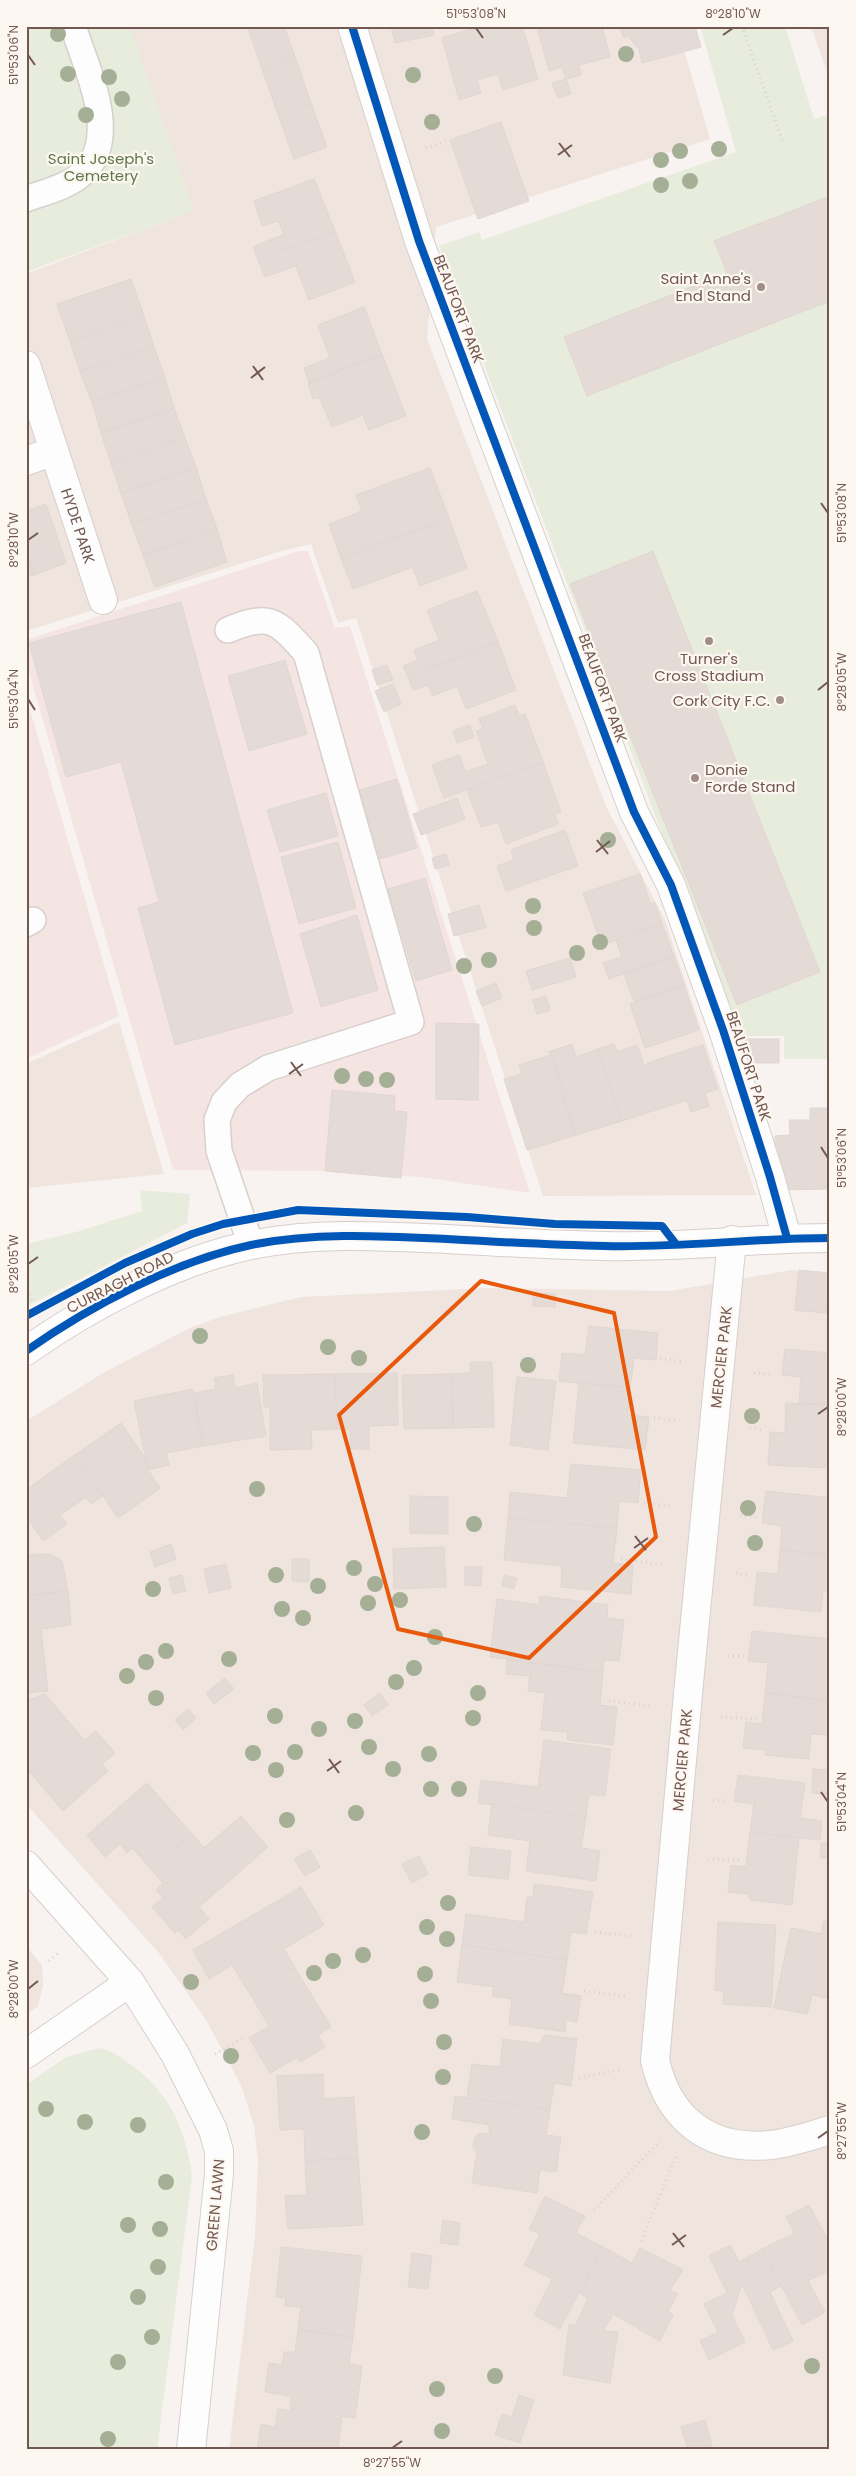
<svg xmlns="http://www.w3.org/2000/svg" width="856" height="2476" font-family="Poppins,sans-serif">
	<rect width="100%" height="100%" fill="#f8f3f0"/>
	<g fill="#efe4de">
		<polygon points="130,26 677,26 710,139 436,227 427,339 606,806 665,920 756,1195 543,1196 356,618 338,623 311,544 285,550 26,631 26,274 185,214"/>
		<polygon points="811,26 830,26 830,81"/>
		<polygon points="119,1022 164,1174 26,1188 26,1064"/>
		<polygon points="792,1270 830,1274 830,2450 229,2450 255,2236 258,2161 254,2125 241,2085 206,2020 159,1953 26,1804 26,1421 103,1373 190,1328 220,1317 301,1297 485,1288 670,1291"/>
		<polygon points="26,1946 42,1965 43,1986 38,2006 26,2014"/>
	</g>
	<g fill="#f4e5e2">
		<polygon points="299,551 308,551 335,628 350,626 530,1193 421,1177 320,1171 173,1170 26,662 26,640"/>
		<polygon points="26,696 119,1016 26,1059"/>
	</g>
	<g fill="#e8ecdc">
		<polygon points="26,26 130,26 194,211 26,272"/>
		<polygon points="700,26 785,26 814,119 830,114 830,1059 784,1059 784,1036 739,1036 439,246 479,232 482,240 736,152"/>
		<polygon points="140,1190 190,1194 187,1223 26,1307 26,1244 76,1232 142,1211"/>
		<path d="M 100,2048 C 112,2051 120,2056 130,2064 C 169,2091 186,2130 192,2176 L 157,2450 L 26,2450 L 26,2085 L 66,2057 Z"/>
	</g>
	<g fill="#e4dbd7" stroke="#e0d6d2">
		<polygon points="247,26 284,26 295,57 262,69"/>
		<polygon points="391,26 432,26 434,35 395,43"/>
		<polygon points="482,26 522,26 538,79 503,90 498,74 477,80 481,93 459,100 442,38"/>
		<polygon points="551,26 602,26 610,57 579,65 581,75 566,79 562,67 549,71 538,30"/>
		<polygon points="620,26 695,26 701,47 642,63 639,49 628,36 623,37"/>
		<polygon points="295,57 311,103 278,114 262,69"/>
		<polygon points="566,79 571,94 558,98 552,83"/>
		<polygon points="311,103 327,147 294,159 278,114"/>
		<polygon points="501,122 529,201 478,219 450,140"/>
		<polygon points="314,179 335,231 258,260 253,247 284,234 278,221 262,226 254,201"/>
		<polygon points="830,196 830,301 587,396 564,337 727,273 714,241"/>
		<polygon points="335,231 355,282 309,300 296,266 265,277 258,260"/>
		<polygon points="131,279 144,316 70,341 57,304"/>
		<polygon points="364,307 382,354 309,382 304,368 330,358 318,325"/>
		<polygon points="144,316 154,347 80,372 70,341"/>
		<polygon points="154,347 165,378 92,402 80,372"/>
		<polygon points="382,354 406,416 369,430 363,415 332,427 319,397 313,399 308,383"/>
		<polygon points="165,378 174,408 101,433 92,402"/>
		<polygon points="174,408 185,438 111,463 101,433"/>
		<polygon points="185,438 196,467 121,493 111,463"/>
		<polygon points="196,467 206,499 132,525 121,493"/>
		<polygon points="430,468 449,518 341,558 329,524 362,511 356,495"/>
		<polygon points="206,499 217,529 143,555 132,525"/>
		<polygon points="46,504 66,563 34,575 26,552 26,511"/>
		<polygon points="449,518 467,568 420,586 413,567 353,589 341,558"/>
		<polygon points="217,529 227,562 155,587 143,555"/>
		<polygon points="653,551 820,972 737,1005 570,584"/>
		<polygon points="26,552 34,575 26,577"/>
		<polygon points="477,591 498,642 408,677 403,666 418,660 414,650 439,640 427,610"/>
		<polygon points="181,602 293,1013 175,1045 138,908 159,902 121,762 66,777 29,643"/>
		<polygon points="498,642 516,690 466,709 457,686 433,696 428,685 413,690 408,677"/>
		<polygon points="285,660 307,734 249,751 228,676"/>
		<polygon points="387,665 393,680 377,685 372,670"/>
		<polygon points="393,684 401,704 384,712 375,691"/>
		<polygon points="515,705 519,716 525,714 543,762 444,798 432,765 459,755 466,772 488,764 476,731 483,729 479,719"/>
		<polygon points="470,725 474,737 457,743 453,731"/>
		<polygon points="543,762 561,812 555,814 558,824 506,844 498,822 481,827 467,790"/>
		<polygon points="397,779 417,848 380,859 360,790"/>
		<polygon points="326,793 338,836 280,852 267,810"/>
		<polygon points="457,798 465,819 421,835 413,814"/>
		<polygon points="565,830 578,866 506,891 497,866 514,860 511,850"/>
		<polygon points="338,842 356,908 299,924 281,857"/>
		<polygon points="446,854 449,865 435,869 432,858"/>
		<polygon points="640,874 650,903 655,903 662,924 602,945 583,893"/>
		<polygon points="425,878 452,970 416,981 388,889"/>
		<polygon points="479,905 486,927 454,936 448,914"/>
		<polygon points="357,915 378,990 321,1007 300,934"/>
		<polygon points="662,924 674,956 609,979 603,963 622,957 616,940"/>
		<polygon points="674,956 684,985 634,1002 624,974"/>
		<polygon points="570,958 576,977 532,990 526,971"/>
		<polygon points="496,983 502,998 482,1006 476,991"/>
		<polygon points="684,985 699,1030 645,1048 630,1004"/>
		<polygon points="546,996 550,1010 537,1014 533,1000"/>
		<polygon points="436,1023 479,1024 478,1100 436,1099"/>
		<rect x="745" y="1039" width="34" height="24"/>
		<polygon points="572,1044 576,1057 598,1049 622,1121 576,1135 551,1055 548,1052"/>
		<polygon points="614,1044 617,1052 637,1045 644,1065 656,1060 671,1105 622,1121 598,1049"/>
		<polygon points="703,1045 718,1089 705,1093 709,1106 691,1112 687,1100 671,1105 656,1060"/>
		<polygon points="551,1055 576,1135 527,1150 504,1079 522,1074 519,1065"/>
		<polygon points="332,1090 395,1096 394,1111 407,1112 401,1178 325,1171"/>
		<polygon points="810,1108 830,1108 830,1189 775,1190 775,1136 790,1135 789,1120 810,1120"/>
		<polygon points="799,1270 830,1273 830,1302 827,1302 826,1313 795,1310"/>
		<polygon points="533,1293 556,1294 555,1307 533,1306"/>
		<polygon points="589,1326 658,1333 656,1360 634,1358 630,1388 559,1381 562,1353 585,1355"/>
		<polygon points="785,1349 830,1353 830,1405 799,1403 801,1377 782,1375"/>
		<polygon points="470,1362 492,1362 494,1427 453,1428 452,1374 470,1373"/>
		<polygon points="397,1373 398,1425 369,1426 369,1449 350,1449 350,1429 337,1429 335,1374"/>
		<polygon points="335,1374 337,1429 311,1430 312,1449 270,1450 270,1407 264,1407 263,1375"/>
		<polygon points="452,1374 453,1428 404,1429 402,1375"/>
		<polygon points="233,1375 235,1388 257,1383 266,1436 203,1446 194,1393 216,1389 214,1378"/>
		<polygon points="517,1377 556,1381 548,1450 510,1445"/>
		<polygon points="579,1383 630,1388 628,1415 649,1417 645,1450 573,1443"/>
		<polygon points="193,1389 203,1446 166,1453 169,1465 148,1470 134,1401"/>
		<polygon points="786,1403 830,1405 830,1468 768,1465 770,1432 785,1433"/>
		<polygon points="121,1423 146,1459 148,1470 160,1488 118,1518 75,1455"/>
		<polygon points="75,1455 103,1496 91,1504 86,1497 60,1515 67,1524 43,1541 26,1516 26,1490"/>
		<polygon points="571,1464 641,1470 638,1503 619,1501 617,1528 508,1518 510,1492 567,1498"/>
		<polygon points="766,1491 830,1498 830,1555 780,1550 782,1526 762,1523"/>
		<polygon points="410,1496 448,1497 448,1534 410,1533"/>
		<polygon points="508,1518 617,1528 613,1563 633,1565 631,1594 561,1587 562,1566 504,1560"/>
		<polygon points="171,1544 176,1559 155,1567 150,1552"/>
		<polygon points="444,1547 446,1587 394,1589 393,1549"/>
		<polygon points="780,1550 830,1555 830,1591 823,1591 821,1612 754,1605 757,1572 778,1574"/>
		<polygon points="50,1554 62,1561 68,1591 26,1596 26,1555"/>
		<polygon points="292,1559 309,1559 309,1582 292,1581"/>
		<polygon points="226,1564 231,1588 209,1593 204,1569"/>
		<polygon points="465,1567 482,1567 481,1586 465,1585"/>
		<polygon points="182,1575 186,1591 173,1594 169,1578"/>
		<polygon points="504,1575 517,1578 514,1589 502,1586"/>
		<polygon points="68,1591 71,1625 41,1629 48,1691 26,1693 26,1596"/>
		<polygon points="540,1596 608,1605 607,1618 624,1620 619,1661 604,1660 603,1672 490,1657 497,1599 539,1605"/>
		<polygon points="752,1631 830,1639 830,1701 765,1693 768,1663 748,1661"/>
		<polygon points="507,1660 603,1672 600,1705 617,1707 613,1745 567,1740 568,1732 541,1730 545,1693 528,1691 530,1676 506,1674"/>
		<polygon points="225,1678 234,1689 214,1704 206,1693"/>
		<polygon points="380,1693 388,1705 372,1716 364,1705"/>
		<polygon points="765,1693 830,1701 830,1735 811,1734 809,1759 765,1755 766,1750 743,1748 746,1722 762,1724"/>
		<polygon points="45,1694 80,1735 33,1776 26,1768 26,1701"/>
		<polygon points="188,1709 196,1718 183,1730 175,1720"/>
		<polygon points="96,1731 115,1753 102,1764 108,1771 63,1811 33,1776 80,1735 85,1740"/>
		<polygon points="544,1740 611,1749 605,1796 589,1794 586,1817 478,1803 481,1780 538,1787"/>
		<polygon points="813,1769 830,1770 830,1795 812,1793"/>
		<polygon points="738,1775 805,1783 800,1818 822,1821 820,1840 750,1832 754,1804 734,1801"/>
		<polygon points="147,1783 192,1834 151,1869 132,1848 127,1853 120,1844 105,1857 87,1835"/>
		<polygon points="492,1804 586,1817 581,1848 600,1851 596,1881 526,1871 530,1841 488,1835"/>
		<polygon points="241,1816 268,1847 199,1907 209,1919 186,1939 178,1930 175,1933 152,1907 163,1898 156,1890 163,1883 151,1869 192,1834 204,1848"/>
		<polygon points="750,1832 799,1838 792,1905 750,1900 748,1894 728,1892 731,1865 746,1867"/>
		<polygon points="821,1843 830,1844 830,1858 820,1858"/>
		<polygon points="471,1847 511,1851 508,1879 468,1875"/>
		<polygon points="310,1850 320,1867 305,1876 294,1859"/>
		<polygon points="419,1856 428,1874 412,1883 402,1864"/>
		<polygon points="534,1884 593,1892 586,1934 571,1932 567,1960 462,1945 466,1914 524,1922 527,1897 533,1897"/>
		<polygon points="301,1887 324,1925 284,1949 295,1968 250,1994 232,1965 209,1979 193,1950"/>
		<polygon points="824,1921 830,1922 830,1999 812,1995 807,2014 774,2008 791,1928 821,1934"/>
		<polygon points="718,1922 776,1925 771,2007 723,2004 724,1991 715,1990"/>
		<polygon points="462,1945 567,1960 562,1993 581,1996 577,2022 566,2020 565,2032 509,2024 512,1999 492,1996 494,1987 457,1982"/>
		<polygon points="295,1968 331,2027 318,2035 325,2047 300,2062 297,2057 270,2073 249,2038 269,2026 250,1994"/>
		<polygon points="544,2035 577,2039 571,2086 554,2083 550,2110 467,2098 472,2064 500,2067 503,2039 540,2044"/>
		<polygon points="323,2074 324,2099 354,2097 358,2158 305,2161 304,2129 280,2130 277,2076"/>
		<polygon points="455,2096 550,2110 546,2135 561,2137 556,2172 540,2170 537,2193 472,2183 477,2152 473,2147 475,2137 480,2133 489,2134 490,2125 452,2119"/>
		<polygon points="358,2158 363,2225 288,2229 285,2196 307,2195 305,2161"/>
		<polygon points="545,2196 585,2216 576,2233 603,2247 560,2329 534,2315 552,2279 524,2265 540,2234 529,2229"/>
		<polygon points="809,2205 830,2244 830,2270 808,2281 825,2312 802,2325 762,2249 795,2233 786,2217"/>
		<polygon points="443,2220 460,2223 458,2245 440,2243"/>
		<polygon points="730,2245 739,2262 762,2249 781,2286 770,2292 793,2341 773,2350 742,2284 732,2315 745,2342 709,2360 700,2341 718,2332 704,2304 727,2293 709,2256"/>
		<polygon points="281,2247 362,2256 353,2337 298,2330 301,2307 285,2306 286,2298 276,2297"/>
		<polygon points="603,2247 632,2263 640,2248 683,2270 670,2290 678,2294 668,2311 673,2315 660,2341 613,2314 603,2331 618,2332 610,2383 563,2375 569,2324 575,2326 588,2298 580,2293"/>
		<polygon points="412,2253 432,2256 428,2289 408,2287"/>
		<polygon points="298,2330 353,2337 349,2364 362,2366 355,2418 290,2409 291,2396 265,2392 269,2363 282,2365 284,2352 295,2352"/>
		<polygon points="519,2395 534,2400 520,2443 495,2435 502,2414 512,2417"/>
		<polygon points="278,2409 342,2418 338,2450 257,2450 261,2424 275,2427"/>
		<polygon points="705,2420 713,2450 688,2450 681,2427"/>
	</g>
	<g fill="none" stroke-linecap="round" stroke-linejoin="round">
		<g stroke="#d7d0cd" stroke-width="28">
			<g id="lane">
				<path d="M 26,199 C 45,192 71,186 85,171 C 120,134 86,68 73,26"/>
				<path d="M 228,630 C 271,612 277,621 306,653 L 411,1022 L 268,1068 L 240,1085 L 224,1102 L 217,1120 L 219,1151 L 251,1245"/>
				<polyline points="26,924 33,920"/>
			</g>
		</g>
		<g stroke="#d7d0cd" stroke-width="30">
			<g id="street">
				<polyline points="352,26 419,241 634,812 671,885 723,1030 770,1177 787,1238"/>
				<path id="s1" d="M 26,365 L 103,600"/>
				<polyline points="26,461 54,451"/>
				<path d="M 732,1240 L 689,1683 L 655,2060 C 668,2118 708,2151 770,2145 C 790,2143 810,2136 830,2130"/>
				<polyline points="26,1865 130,1982 26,2054"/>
				<polyline points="130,1982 175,2054 213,2130 219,2151 219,2174 191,2450"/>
			</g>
		</g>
		<g stroke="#d7cecb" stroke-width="30">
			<path id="secondary" d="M 26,1351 C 90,1306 175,1261 251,1245 C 315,1232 382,1236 447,1239 C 499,1242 552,1245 605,1246 C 680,1248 755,1238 830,1238"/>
		</g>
		<g stroke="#dad2d0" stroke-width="3" stroke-dasharray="1 4" stroke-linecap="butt">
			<polyline points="742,26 782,140"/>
			<polyline points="426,148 447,141"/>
			<polyline points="26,1291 34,1303"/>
			<polyline points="660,1358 684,1362"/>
			<polyline points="754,1373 774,1374"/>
			<polyline points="654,1418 679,1421"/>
			<polyline points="750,1428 764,1430"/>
			<polyline points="644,1503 670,1506"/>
			<polyline points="740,1516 757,1517"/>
			<polyline points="621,1559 665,1565"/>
			<polyline points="736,1573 750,1576"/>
			<polyline points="728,1656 744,1656"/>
			<polyline points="609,1701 651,1706"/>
			<polyline points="721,1717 758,1719"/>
			<polyline points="713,1800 727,1801"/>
			<polyline points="708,1859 740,1860"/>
			<polyline points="595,1932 631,1936"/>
			<polyline points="49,1961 58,1953"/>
			<polyline points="584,1991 626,1996"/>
			<polyline points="215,2054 243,2038"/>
			<polyline points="579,2078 622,2069"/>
			<polyline points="594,2210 660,2141"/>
			<polyline points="641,2241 676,2156"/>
		</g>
		<use href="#lane" stroke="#fefdfd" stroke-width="25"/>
		<use href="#street" stroke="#fefdfd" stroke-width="28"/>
		<use href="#secondary" stroke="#fefdfd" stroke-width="28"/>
		<g stroke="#fdf7f2" stroke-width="11">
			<g id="cycleway">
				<polyline points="352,26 419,241 634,812 671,885 723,1030 770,1177 787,1238"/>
				<polyline points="26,1316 125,1263 192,1234 223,1224 298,1210 467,1217 555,1224 662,1226 675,1243"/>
				<path d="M 26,1351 C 90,1306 175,1261 251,1245 C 315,1232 382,1236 447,1239 C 499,1242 552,1245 605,1246 C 680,1248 755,1238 830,1238"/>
			</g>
		</g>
		<use href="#cycleway" stroke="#0057b8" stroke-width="8"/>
	</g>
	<g fill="#a4af95">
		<circle cx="58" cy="34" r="8"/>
		<circle cx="626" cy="54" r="8"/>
		<circle cx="68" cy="74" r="8"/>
		<circle cx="413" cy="75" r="8"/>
		<circle cx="109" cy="77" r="8"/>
		<circle cx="122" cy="99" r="8"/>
		<circle cx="86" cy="115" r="8"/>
		<circle cx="432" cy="122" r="8"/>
		<circle cx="719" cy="149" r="8"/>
		<circle cx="680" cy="151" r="8"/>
		<circle cx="661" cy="160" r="8"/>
		<circle cx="690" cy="181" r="8"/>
		<circle cx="661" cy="185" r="8"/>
		<circle cx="608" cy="840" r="8"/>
		<circle cx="533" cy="906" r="8"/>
		<circle cx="534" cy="928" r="8"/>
		<circle cx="600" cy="942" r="8"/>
		<circle cx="577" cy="953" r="8"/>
		<circle cx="489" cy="960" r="8"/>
		<circle cx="464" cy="966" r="8"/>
		<circle cx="342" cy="1076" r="8"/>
		<circle cx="366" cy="1079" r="8"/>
		<circle cx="387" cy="1080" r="8"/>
		<circle cx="200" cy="1336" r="8"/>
		<circle cx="328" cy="1347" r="8"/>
		<circle cx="359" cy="1358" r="8"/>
		<circle cx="528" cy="1365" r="8"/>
		<circle cx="752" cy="1416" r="8"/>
		<circle cx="257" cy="1489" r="8"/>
		<circle cx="748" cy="1508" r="8"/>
		<circle cx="474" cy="1524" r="8"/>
		<circle cx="755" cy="1543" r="8"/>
		<circle cx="354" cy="1568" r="8"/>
		<circle cx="276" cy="1575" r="8"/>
		<circle cx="375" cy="1584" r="8"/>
		<circle cx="318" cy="1586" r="8"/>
		<circle cx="153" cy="1589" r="8"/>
		<circle cx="400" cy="1600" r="8"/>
		<circle cx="368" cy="1603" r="8"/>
		<circle cx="282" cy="1609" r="8"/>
		<circle cx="303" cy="1618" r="8"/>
		<circle cx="435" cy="1637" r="8"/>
		<circle cx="166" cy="1651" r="8"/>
		<circle cx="229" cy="1659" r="8"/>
		<circle cx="146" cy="1662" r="8"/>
		<circle cx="414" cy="1668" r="8"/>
		<circle cx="127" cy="1676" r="8"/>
		<circle cx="396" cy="1682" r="8"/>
		<circle cx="478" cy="1693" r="8"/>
		<circle cx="156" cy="1698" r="8"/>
		<circle cx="275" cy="1716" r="8"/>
		<circle cx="473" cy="1718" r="8"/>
		<circle cx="355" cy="1721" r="8"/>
		<circle cx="319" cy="1729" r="8"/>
		<circle cx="369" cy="1747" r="8"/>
		<circle cx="295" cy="1752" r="8"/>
		<circle cx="253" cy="1753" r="8"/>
		<circle cx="429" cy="1754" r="8"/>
		<circle cx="393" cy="1769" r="8"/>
		<circle cx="276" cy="1770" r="8"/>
		<circle cx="431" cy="1789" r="8"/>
		<circle cx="459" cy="1789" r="8"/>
		<circle cx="356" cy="1813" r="8"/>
		<circle cx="287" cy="1820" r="8"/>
		<circle cx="448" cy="1903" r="8"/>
		<circle cx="427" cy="1927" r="8"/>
		<circle cx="447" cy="1939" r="8"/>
		<circle cx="363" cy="1955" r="8"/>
		<circle cx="333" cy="1961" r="8"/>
		<circle cx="314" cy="1973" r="8"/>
		<circle cx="425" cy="1974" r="8"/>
		<circle cx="191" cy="1982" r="8"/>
		<circle cx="431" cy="2001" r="8"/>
		<circle cx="444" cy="2042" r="8"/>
		<circle cx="231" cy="2056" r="8"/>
		<circle cx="443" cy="2077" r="8"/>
		<circle cx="46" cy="2109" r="8"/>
		<circle cx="85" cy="2122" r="8"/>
		<circle cx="138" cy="2125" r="8"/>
		<circle cx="422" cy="2132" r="8"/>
		<circle cx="166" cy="2182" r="8"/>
		<circle cx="128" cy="2225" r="8"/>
		<circle cx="160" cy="2229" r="8"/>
		<circle cx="158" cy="2267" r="8"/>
		<circle cx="138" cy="2297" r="8"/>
		<circle cx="152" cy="2337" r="8"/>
		<circle cx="118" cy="2362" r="8"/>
		<circle cx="812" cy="2366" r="8"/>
		<circle cx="495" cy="2376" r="8"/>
		<circle cx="437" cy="2389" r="8"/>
		<circle cx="442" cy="2431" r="8"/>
		<circle cx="108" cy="2439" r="8"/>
	</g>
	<path fill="none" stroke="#e8590c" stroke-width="4" stroke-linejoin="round" d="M 481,1281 L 614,1313 L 656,1537 L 529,1658 L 398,1629 L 339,1415 Z"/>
	<path fill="none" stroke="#735851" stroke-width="2" d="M 476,28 L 483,38M 723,35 L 733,28M 28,55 L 35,65M 559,143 L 570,157M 558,155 L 572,145M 253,366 L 263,380M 251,378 L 265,367M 821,503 L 828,513M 28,540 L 38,533M 818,690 L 828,682M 28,699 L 35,710M 597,840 L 608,854M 596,852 L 610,841M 291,1062 L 301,1076M 289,1074 L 303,1064M 821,1147 L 828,1158M 28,1264 L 38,1257M 818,1414 L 828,1407M 635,1536 L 646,1550M 634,1548 L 648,1538M 329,1759 L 339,1773M 327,1771 L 341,1761M 821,1792 L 828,1802M 28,1989 L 38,1981M 818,2138 L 828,2131M 673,2233 L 684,2247M 672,2245 L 686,2235M 392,2448 L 402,2441"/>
	<g fill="#a28e89" stroke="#fdf7f2" stroke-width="2">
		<circle cx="761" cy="287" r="5"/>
		<circle cx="709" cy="641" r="5"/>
		<circle cx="780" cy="700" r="5"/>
		<circle cx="695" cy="778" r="5"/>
	</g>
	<g text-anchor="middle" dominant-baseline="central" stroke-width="4.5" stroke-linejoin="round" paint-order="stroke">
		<g font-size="15" fill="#5f784b" stroke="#fdf7f2">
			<text x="101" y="158">Saint Joseph's<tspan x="101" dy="17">Cemetery</tspan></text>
		</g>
		<g font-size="15" fill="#735851" stroke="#fdf7f2" text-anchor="end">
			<text x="751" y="278">Saint Anne's<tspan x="751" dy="17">End Stand</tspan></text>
			<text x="709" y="658" text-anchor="middle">Turner's<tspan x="709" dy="17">Cross Stadium</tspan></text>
			<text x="770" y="700">Cork City F.C.</text>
			<text x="705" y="769" text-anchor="start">Donie<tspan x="705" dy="17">Forde Stand</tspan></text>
		</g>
		<g font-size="15" fill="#735851" stroke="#fdf7f2">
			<text transform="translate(459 309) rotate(69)">BEAUFORT PARK</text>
			<text stroke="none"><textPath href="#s1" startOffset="169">HYDE PARK</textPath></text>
			<text transform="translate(603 688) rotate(70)">BEAUFORT PARK</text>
			<text transform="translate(749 1066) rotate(72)">BEAUFORT PARK</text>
			<text transform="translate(120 1282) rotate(-27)">CURRAGH ROAD</text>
			<text transform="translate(721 1357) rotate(-84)">MERCIER PARK</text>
			<text transform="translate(682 1760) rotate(-85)">MERCIER PARK</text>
			<text transform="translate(215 2205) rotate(-85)">GREEN LAWN</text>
		</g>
	</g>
	<rect width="856" height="2476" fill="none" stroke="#fdf7f2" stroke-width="55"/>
	<rect x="28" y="28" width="800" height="2420" fill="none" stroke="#735851" stroke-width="2"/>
	<g font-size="12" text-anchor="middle" fill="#735851">
		<text x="476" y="18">51°53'08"N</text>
		<text x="733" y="18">8°28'10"W</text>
		<text transform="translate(14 55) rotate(-90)" y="4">51°53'06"N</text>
		<text transform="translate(842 513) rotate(-90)" y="4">51°53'08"N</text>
		<text transform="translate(14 540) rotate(-90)" y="4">8°28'10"W</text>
		<text transform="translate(842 682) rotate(-90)" y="4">8°28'05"W</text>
		<text transform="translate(14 699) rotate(-90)" y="4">51°53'04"N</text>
		<text transform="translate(842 1158) rotate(-90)" y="4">51°53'06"N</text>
		<text transform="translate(14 1264) rotate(-90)" y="4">8°28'05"W</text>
		<text transform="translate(842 1407) rotate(-90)" y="4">8°28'00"W</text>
		<text transform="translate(842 1802) rotate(-90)" y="4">51°53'04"N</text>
		<text transform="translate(14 1989) rotate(-90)" y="4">8°28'00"W</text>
		<text transform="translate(842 2131) rotate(-90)" y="4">8°27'55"W</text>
		<text x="392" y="2467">8°27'55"W</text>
	</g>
</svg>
